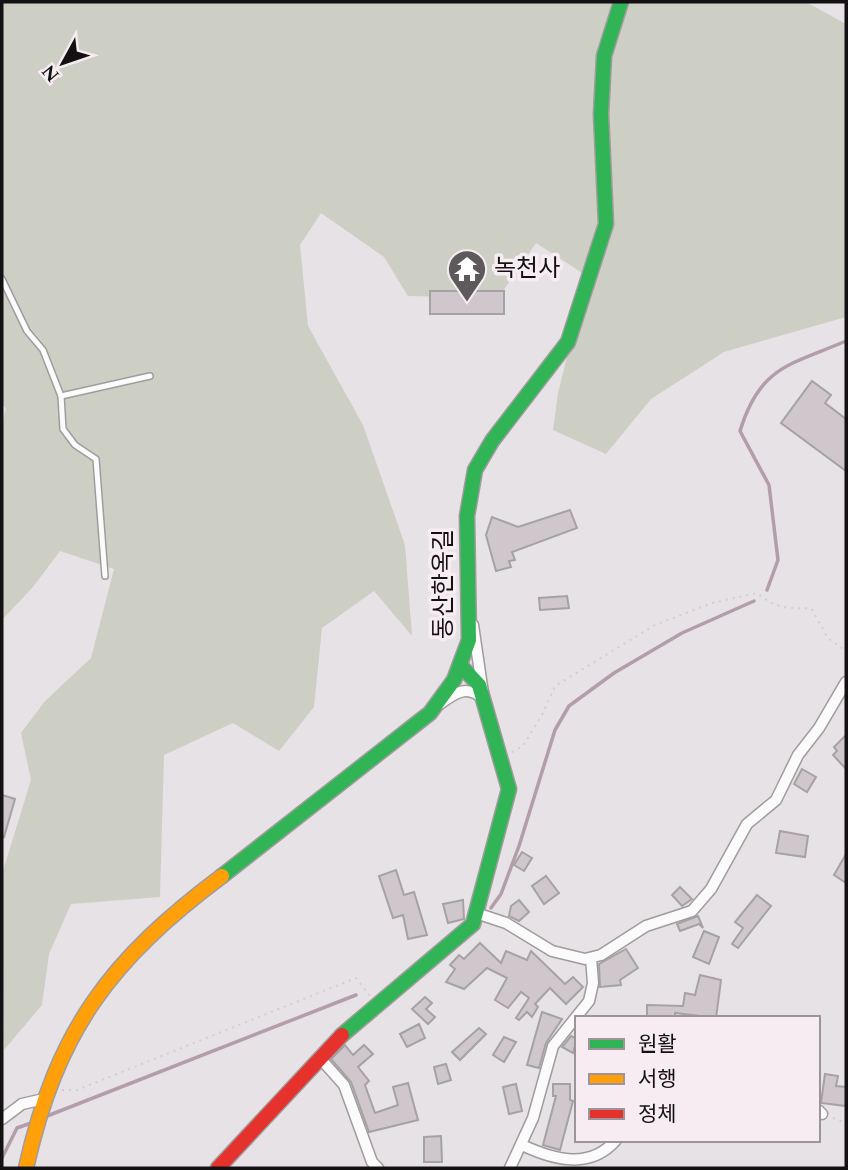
<svg xmlns="http://www.w3.org/2000/svg" width="848" height="1170" font-family="Spectral,'Noto Sans KR',serif">
	<rect width="100%" height="100%" fill="#e7e2e5"/>
	<polygon fill="#cdcfc5" points="2,2 806,2 846,24 846,317 724,352 651,399 606,454 553,430 558,393 587,276 536,243 498,298 408,296 384,257 321,213 300,245 308,326 363,425 405,545 412,636 374,591 322,628 314,707 279,751 233,723 164,755 160,897 71,904 49,954 42,1005 4,1050 2,874 31,780 21,733 45,701 91,658 114,569 60,551 33,587 2,620 2,423 6,408 2,405"/>
	<g fill="none" stroke-linecap="round" stroke-linejoin="round">
		<g stroke="#b49daa" stroke-width="3.5">
			<path d="M 767,590 L 778,560 L 769,485 L 740,431 C 760,366 790,365 846,341"/>
			<polyline points="491,908 501,894 519,846 555,730 569,706 614,673 682,633 754,601"/>
			<polyline points="42,1118 356,995"/>
			<polyline points="2,1158 17,1128 31,1123"/>
		</g>
	</g>
	<g fill="#d0c7cc" stroke="#a6a2a4" stroke-width="2">
		<rect x="430" y="291" width="74" height="23"/>
		<polygon points="812,381 831,395 825,403 846,419 846,471 781,423"/>
		<polygon points="570,510 577,528 512,552 515,560 509,561 511,567 496,571 486,535 492,517 518,527"/>
		<polygon points="567,596 569,608 540,610 539,598"/>
		<polygon points="846,735 846,769 833,755 837,751 834,747"/>
		<polygon points="802,769 816,777 807,792 794,784"/>
		<polygon points="2,795 15,799 4,837 2,836"/>
		<polygon points="780,831 808,836 805,857 776,853"/>
		<polygon points="522,852 532,858 524,871 514,865"/>
		<polygon points="846,854 846,883 834,875"/>
		<polygon points="396,870 404,895 414,892 427,935 408,939 403,915 393,918 379,876"/>
		<polygon points="546,876 559,893 544,904 532,886"/>
		<polygon points="680,887 692,899 682,906 672,895"/>
		<polygon points="757,895 771,906 738,948 732,944 743,928 735,922"/>
		<polygon points="463,900 464,919 448,923 443,904"/>
		<polygon points="519,900 529,912 519,921 509,916 511,906"/>
		<polygon points="698,916 703,928 699,924 680,931 677,924"/>
		<polygon points="704,931 719,937 709,964 693,957"/>
		<polygon points="480,943 501,963 506,951 527,960 531,951 565,984 573,977 583,987 566,1004 550,988 535,1004 538,1007 532,1017 527,1012 519,1020 516,1018 529,998 521,992 508,1008 495,1000 507,978 487,968 464,989 446,982 455,969 450,965 459,955 464,959"/>
		<polygon points="626,949 638,968 620,980 621,985 600,987 599,964"/>
		<polygon points="700,975 721,980 716,1018 675,1013 675,1018 647,1018 647,1005 683,1006 685,993 695,995"/>
		<polygon points="425,997 432,1003 426,1009 435,1017 428,1024 412,1009"/>
		<polygon points="542,1012 562,1019 546,1043 539,1068 527,1065"/>
		<polygon points="419,1024 425,1038 407,1047 400,1034"/>
		<polygon points="479,1028 486,1034 460,1060 452,1052"/>
		<polygon points="571,1036 577,1039 573,1053 562,1047"/>
		<polygon points="504,1037 516,1042 504,1062 493,1055"/>
		<polygon points="345,1045 353,1055 364,1045 373,1054 358,1067 369,1081 365,1085 375,1113 398,1105 393,1087 408,1083 418,1120 369,1132 351,1082 331,1059"/>
		<polygon points="446,1064 451,1080 438,1084 434,1067"/>
		<polygon points="825,1074 838,1076 836,1086 846,1087 846,1106 821,1103"/>
		<polygon points="516,1084 522,1111 509,1114 503,1087"/>
		<polygon points="553,1084 570,1084 570,1100 573,1101 560,1150 543,1145 556,1096 553,1096"/>
		<polygon points="441,1136 442,1162 424,1162 424,1137"/>
	</g>
	<g fill="none" stroke-linecap="round" stroke-linejoin="round">
		<g stroke="#a09c9e" stroke-width="8">
			<g id="lane">
				<polyline points="2,279 27,331 43,350 61,396 63,429 75,445 96,459 105,576"/>
				<polyline points="61,396 150,376"/>
			</g>
		</g>
		<g stroke="#a09c9e" stroke-width="13">
			<g id="street">
				<path d="M 440,704 C 456,692 468,684 484,700 L 473,625"/>
				<polyline points="476,913 506,923 552,951 585,959 601,955 646,926 692,911 711,889 747,824 776,800 798,755 819,728 846,682"/>
				<polyline points="319,1057 344,1085 372,1162 378,1168"/>
				<polyline points="818,1110 822,1114"/>
				<polyline points="2,1119 22,1104 44,1099"/>
				<path d="M 522,1145 C 554,1160 590,1170 616,1140"/>
				<polyline points="510,1168 533,1118 553,1046 589,1001 593,983 591,958"/>
			</g>
		</g>
		<g stroke="#a09c9e" stroke-width="17">
			<g id="fast">
				<polyline points="222,876 430,713 454,680 469,640 467,516 475,470 492,441 568,342 606,224 601,114 604,56 621,2"/>
				<polyline points="342,1035 473,924 509,789 479,685 461,666"/>
			</g>
		</g>
		<g stroke="#a09c9e" stroke-width="17">
			<path id="slow" d="M 26,1168 C 57,1030 110,960 222,876"/>
		</g>
		<g stroke="#a09c9e" stroke-width="17">
			<polyline id="jam" points="218,1168 342,1035"/>
		</g>
		<g stroke="#d1cfd0" stroke-width="2" stroke-dasharray="2 5" stroke-linecap="butt">
			<path d="M 512,752 L 523,746 L 543,713 L 555,686 L 655,625 L 712,603 L 757,593 C 775,608 787,609 811,608 L 828,638 L 846,651"/>
			<polyline points="62,1090 77,1090 356,978 370,996"/>
			<polyline points="833,1118 846,1123"/>
		</g>
		<use href="#lane" stroke="#fbfbfb" stroke-width="5"/>
		<use href="#street" stroke="#fbfbfb" stroke-width="10"/>
		<use href="#fast" stroke="#30b455" stroke-width="14"/>
		<use href="#slow" stroke="#ff9f0a" stroke-width="14"/>
		<use href="#jam" stroke="#e5322d" stroke-width="14"/>
	</g>
	<defs>
		<g id="temple-pin" transform="scale(2.0125)"><path d="M0 17L-7.5 6A9.5 9.5 0 1 1 7.5 6Z" fill="#5e5a5c" stroke="#f7ecf2"/><path d="M0-6L5-2H3V0L6.5 2.5H4V6H1.5V3h-3V6H-4V2.5H-6.5L-3 0V-2H-5Z" fill="#fff"/></g>
	</defs>
	<g fill-rule="evenodd">
		<use href="#temple-pin" x="467" y="269"/>
	</g>
	<g text-anchor="middle" dominant-baseline="central" stroke-width="7" stroke-linejoin="round" paint-order="stroke">
		<g font-size="24" fill="#141113" stroke="#f7ecf2" text-anchor="start">
			<text x="494" y="269">녹천사</text>
		</g>
		<g font-size="24" fill="#141113" stroke="#f7ecf2">
			<text transform="translate(444 584) rotate(-90)">동산한옥길</text>
		</g>
	</g>
	<rect width="848" height="1170" fill="none" stroke="#141113" stroke-width="7"/>
	<rect x="575" y="1016" width="245" height="126" fill="#f7ecf2" stroke="#9c9499" stroke-width="2"/>
	<rect x="589" y="1039" width="35" height="10" fill="#30b455" stroke="#9c9499" stroke-width="2"/>
	<text x="638" y="1051" font-size="21" fill="#141113">원활</text>
	<rect x="589" y="1074" width="35" height="10" fill="#ff9f0a" stroke="#9c9499" stroke-width="2"/>
	<text x="638" y="1086" font-size="21" fill="#141113">서행</text>
	<rect x="589" y="1109" width="35" height="10" fill="#e5322d" stroke="#9c9499" stroke-width="2"/>
	<text x="638" y="1121" font-size="21" fill="#141113">정체</text>
	<g transform="translate(63 63) rotate(230)" stroke="#f7ecf2" stroke-width="5" paint-order="stroke">
	<path d="M0-5L12 26L0 18L-12 26Z" fill="#141113"/>
	<text y="-10" font-size="19" font-weight="bold" text-anchor="middle" fill="#141113">N</text>
	</g>
</svg>
